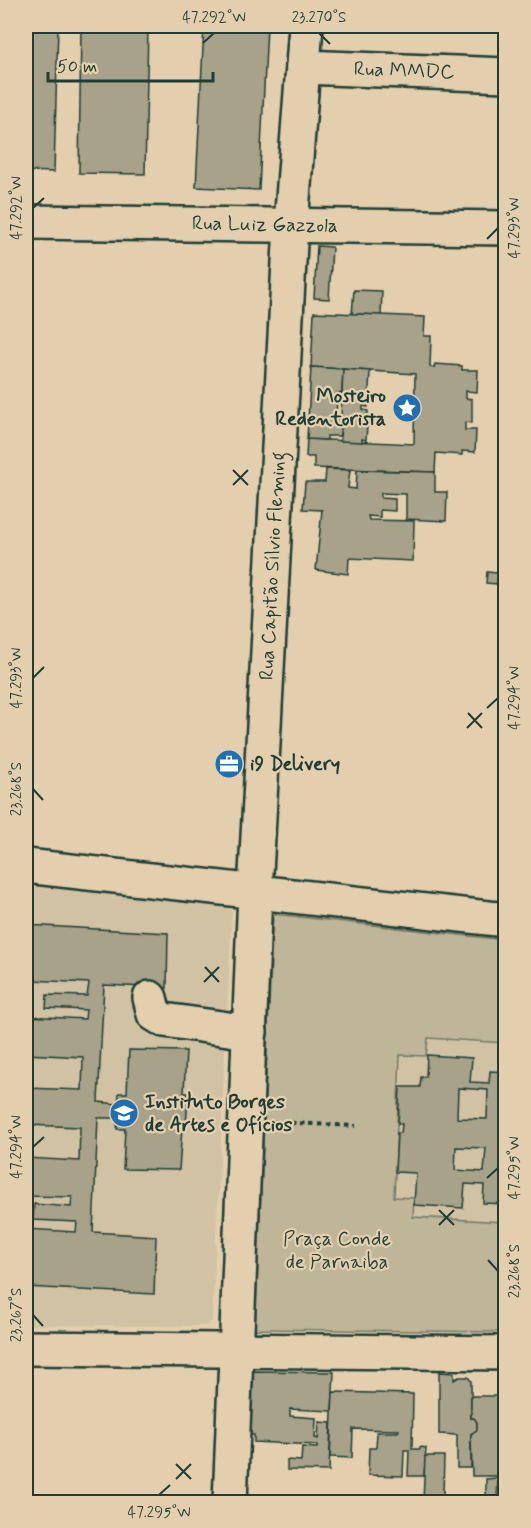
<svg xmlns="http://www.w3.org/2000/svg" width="531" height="1528" font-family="Mynerve,sans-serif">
	<rect width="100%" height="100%" fill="#e3cfae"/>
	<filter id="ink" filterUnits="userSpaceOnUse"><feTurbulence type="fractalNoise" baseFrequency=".0167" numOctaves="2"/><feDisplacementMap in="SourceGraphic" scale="12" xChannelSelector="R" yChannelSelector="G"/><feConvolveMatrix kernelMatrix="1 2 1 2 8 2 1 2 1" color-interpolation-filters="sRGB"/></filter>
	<g filter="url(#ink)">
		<g fill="#d1c2a3">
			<polygon points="26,883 227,904 232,911 212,1321 207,1326 26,1325"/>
			<polygon points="427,1038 505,1043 505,1222 413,1217 394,1197 400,1054"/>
		</g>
		<polygon fill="#bfb598" stroke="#6f7966" stroke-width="1.5" points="273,914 505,940 505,1043 428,1038 426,1056 400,1055 394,1197 414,1198 413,1217 505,1222 505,1332 255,1329"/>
		<g fill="#a7a289" stroke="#1f3d34" stroke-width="1.5" fill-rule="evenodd">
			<polygon points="26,26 58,26 54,172 26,171"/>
			<polygon points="81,26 148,26 145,174 79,173"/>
			<polygon points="204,26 267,26 259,190 196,187"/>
			<polygon points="317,246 332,247 329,299 314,298"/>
			<polygon points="354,290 382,291 381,315 352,314"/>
			<polygon points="314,312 425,317 424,336 431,336 430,367 434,368 435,364 462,366 462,370 478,370 477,392 466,391 466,398 472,399 472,423 465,422 465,430 476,430 475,452 462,451 462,455 436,453 435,472 314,468 314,457 306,457 307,439 414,444 415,374 311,367"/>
			<polygon points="311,367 343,369 342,393 337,393 336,419 341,419 340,436 327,436 327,440 307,439"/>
			<polygon points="343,369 370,371 368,407 363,406 363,410 368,411 366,440 362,439 362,442 340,441"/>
			<polygon points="326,469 350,470 348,488 356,489 357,470 435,472 435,492 447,492 446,521 406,519 406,494 381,493 381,498 395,499 395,511 380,510 380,517 368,516 369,520 414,521 413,561 349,558 348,574 316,570 322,510 303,509 305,482 325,482"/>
			<polygon points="487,572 498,573 497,584 486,583"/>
			<polygon points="26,925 168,933 167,988 104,985 98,1102 118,1104 119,1093 127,1093 129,1050 186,1051 184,1093 188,1093 186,1128 182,1128 179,1170 123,1169 125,1129 117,1129 118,1118 98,1118 93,1232 156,1236 154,1294 26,1287 26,1229 76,1232 77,1222 33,1220 34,1204 71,1207 72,1197 26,1196 26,1158 79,1161 80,1127 26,1125 26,1088 82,1090 83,1057 26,1054 26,1016 85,1019 86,1010 46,1008 47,995 87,996 89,983 31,980 30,1005 26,1005"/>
			<path d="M 427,1055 L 472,1058 L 470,1082 L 489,1083 L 490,1071 L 506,1072 L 506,1204 L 483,1203 L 484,1185 L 465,1184 L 463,1208 L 414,1205 L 416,1173 L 395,1172 L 397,1133 L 401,1133 L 402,1124 L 398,1124 L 400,1087 L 420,1087 L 421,1077 L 426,1077 ZM 458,1088 L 488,1090 L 487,1119 L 457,1118 ZM 456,1147 L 486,1148 L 484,1172 L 455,1170 Z"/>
			<polygon points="253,1371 334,1372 332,1411 290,1409 290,1416 316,1418 315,1438 318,1439 319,1422 331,1423 329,1471 287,1470 287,1460 301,1461 302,1447 317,1448 317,1445 254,1442 254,1435 250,1435"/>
			<polygon points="439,1372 454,1373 454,1380 459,1377 468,1377 471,1381 471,1418 474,1418 477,1422 477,1430 471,1434 471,1468 457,1468 457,1435 439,1434"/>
			<polygon points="333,1392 413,1394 412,1449 420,1449 420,1447 426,1448 424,1476 408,1476 409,1450 404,1450 403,1476 368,1475 369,1448 376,1448 377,1432 398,1432 399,1430 353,1429 352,1458 330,1457"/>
			<polygon points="471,1396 499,1396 498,1476 472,1476 471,1434 477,1430 477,1422 474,1418 471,1418"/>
			<polygon points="506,1396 506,1440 503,1440 503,1423 498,1423 499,1397"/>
			<polygon points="425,1456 444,1456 443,1496 448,1497 447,1502 423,1502"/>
			<polygon points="498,1478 497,1502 486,1502 486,1479"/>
		</g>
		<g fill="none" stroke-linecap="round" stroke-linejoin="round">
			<g stroke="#1f3d34" stroke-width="38">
				<g id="minor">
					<polyline points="303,67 506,75"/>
					<polyline points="26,222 506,228"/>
					<polyline points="26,866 506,920"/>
					<polyline points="150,998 154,1014 164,1020 250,1032"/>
					<polyline points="26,1348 506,1353"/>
				</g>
			</g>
			<g stroke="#1f3d34" stroke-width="38">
				<polyline id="major" points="230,1502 255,892 291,225 306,26"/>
			</g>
			<polyline stroke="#1f3d34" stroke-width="4" stroke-dasharray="4.5 4.5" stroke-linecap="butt" points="273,1122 356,1126"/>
			<use href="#minor" stroke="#e3cfae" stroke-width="33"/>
			<use href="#major" stroke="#e3cfae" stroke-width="33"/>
		</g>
	</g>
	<path fill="none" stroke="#1f3d34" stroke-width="2" d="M 319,33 L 330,44M 203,43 L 214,33M 33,208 L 44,198M 487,239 L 498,228M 233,470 L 248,485M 233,485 L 248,470M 33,678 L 44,667M 487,708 L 498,698M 468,713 L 482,728M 467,728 L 482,713M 33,789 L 43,800M 205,967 L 219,982M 204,982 L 219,967M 33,1147 L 44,1137M 487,1178 L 498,1168M 439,1210 L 454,1225M 439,1225 L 454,1210M 488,1260 L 498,1271M 33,1315 L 43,1326M 176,1464 L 191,1479M 176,1479 L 191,1464M 159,1495 L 170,1485"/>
	<defs>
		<g id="sight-disc" transform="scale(1.5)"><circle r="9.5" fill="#1f6fb2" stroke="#e3cfae"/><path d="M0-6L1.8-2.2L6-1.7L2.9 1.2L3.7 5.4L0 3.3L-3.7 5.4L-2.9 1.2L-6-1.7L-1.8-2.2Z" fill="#fff"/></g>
		<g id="office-disc" transform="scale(1.5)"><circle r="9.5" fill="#1f6fb2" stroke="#e3cfae"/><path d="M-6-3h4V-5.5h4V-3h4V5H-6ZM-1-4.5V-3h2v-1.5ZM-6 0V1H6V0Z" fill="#fff"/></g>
		<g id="university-disc" transform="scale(1.5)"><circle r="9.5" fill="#1f6fb2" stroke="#e3cfae"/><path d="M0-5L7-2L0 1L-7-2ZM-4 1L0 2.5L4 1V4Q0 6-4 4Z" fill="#fff"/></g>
	</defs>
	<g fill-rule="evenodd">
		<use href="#sight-disc" x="407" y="408"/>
		<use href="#office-disc" x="229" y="764"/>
		<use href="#university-disc" x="124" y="1113"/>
	</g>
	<g text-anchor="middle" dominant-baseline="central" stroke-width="4.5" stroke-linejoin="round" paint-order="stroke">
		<g font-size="20" fill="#1f3d34" stroke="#e3cfae">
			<text transform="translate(404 71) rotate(2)">Rua MMDC</text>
			<text transform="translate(265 225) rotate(1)">Rua Luiz Gazzola</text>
			<text transform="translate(273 566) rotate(-87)">Rua Capitão Sílvio Fleming</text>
		</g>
		<g font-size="20" font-weight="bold" fill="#1f3d34" stroke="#e3cfae" text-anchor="start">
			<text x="386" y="396" text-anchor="end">Mosteiro<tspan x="386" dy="23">Redentorista</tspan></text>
			<text x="250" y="764">i9 Delivery</text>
			<text x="145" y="1102">Instituto Borges<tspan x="145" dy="23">de Artes e Ofícios</tspan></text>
		</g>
		<g font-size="20" fill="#274339" stroke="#e3cfae">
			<text x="337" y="1239">Praça Conde<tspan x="337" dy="23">de Parnaiba</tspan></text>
		</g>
	</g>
	<rect width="531" height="1528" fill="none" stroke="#e3cfae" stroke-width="66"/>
	<path d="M48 72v9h165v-9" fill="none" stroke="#1f3d34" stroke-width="3"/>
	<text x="57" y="72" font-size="18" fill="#1f3d34" stroke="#e3cfae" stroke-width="4.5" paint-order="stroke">50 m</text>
	<rect x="33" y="33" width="465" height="1462" fill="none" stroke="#1f3d34" stroke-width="2"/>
	<g font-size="15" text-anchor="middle" fill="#1f3d34">
		<text x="214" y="22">47.292°W</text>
		<text x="319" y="22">23.270°S</text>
		<text transform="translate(16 208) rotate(-90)" y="5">47.292°W</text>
		<text transform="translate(514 228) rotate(-90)" y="5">47.293°W</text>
		<text transform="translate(16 678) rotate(-90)" y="5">47.293°W</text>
		<text transform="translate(514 698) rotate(-90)" y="5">47.294°W</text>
		<text transform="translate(16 789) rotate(-90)" y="5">23.268°S</text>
		<text transform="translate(16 1147) rotate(-90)" y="5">47.294°W</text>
		<text transform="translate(514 1168) rotate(-90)" y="5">47.295°W</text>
		<text transform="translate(514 1271) rotate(-90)" y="5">23.268°S</text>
		<text transform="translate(16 1315) rotate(-90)" y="5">23.267°S</text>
		<text x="159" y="1517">47.295°W</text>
	</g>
</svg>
